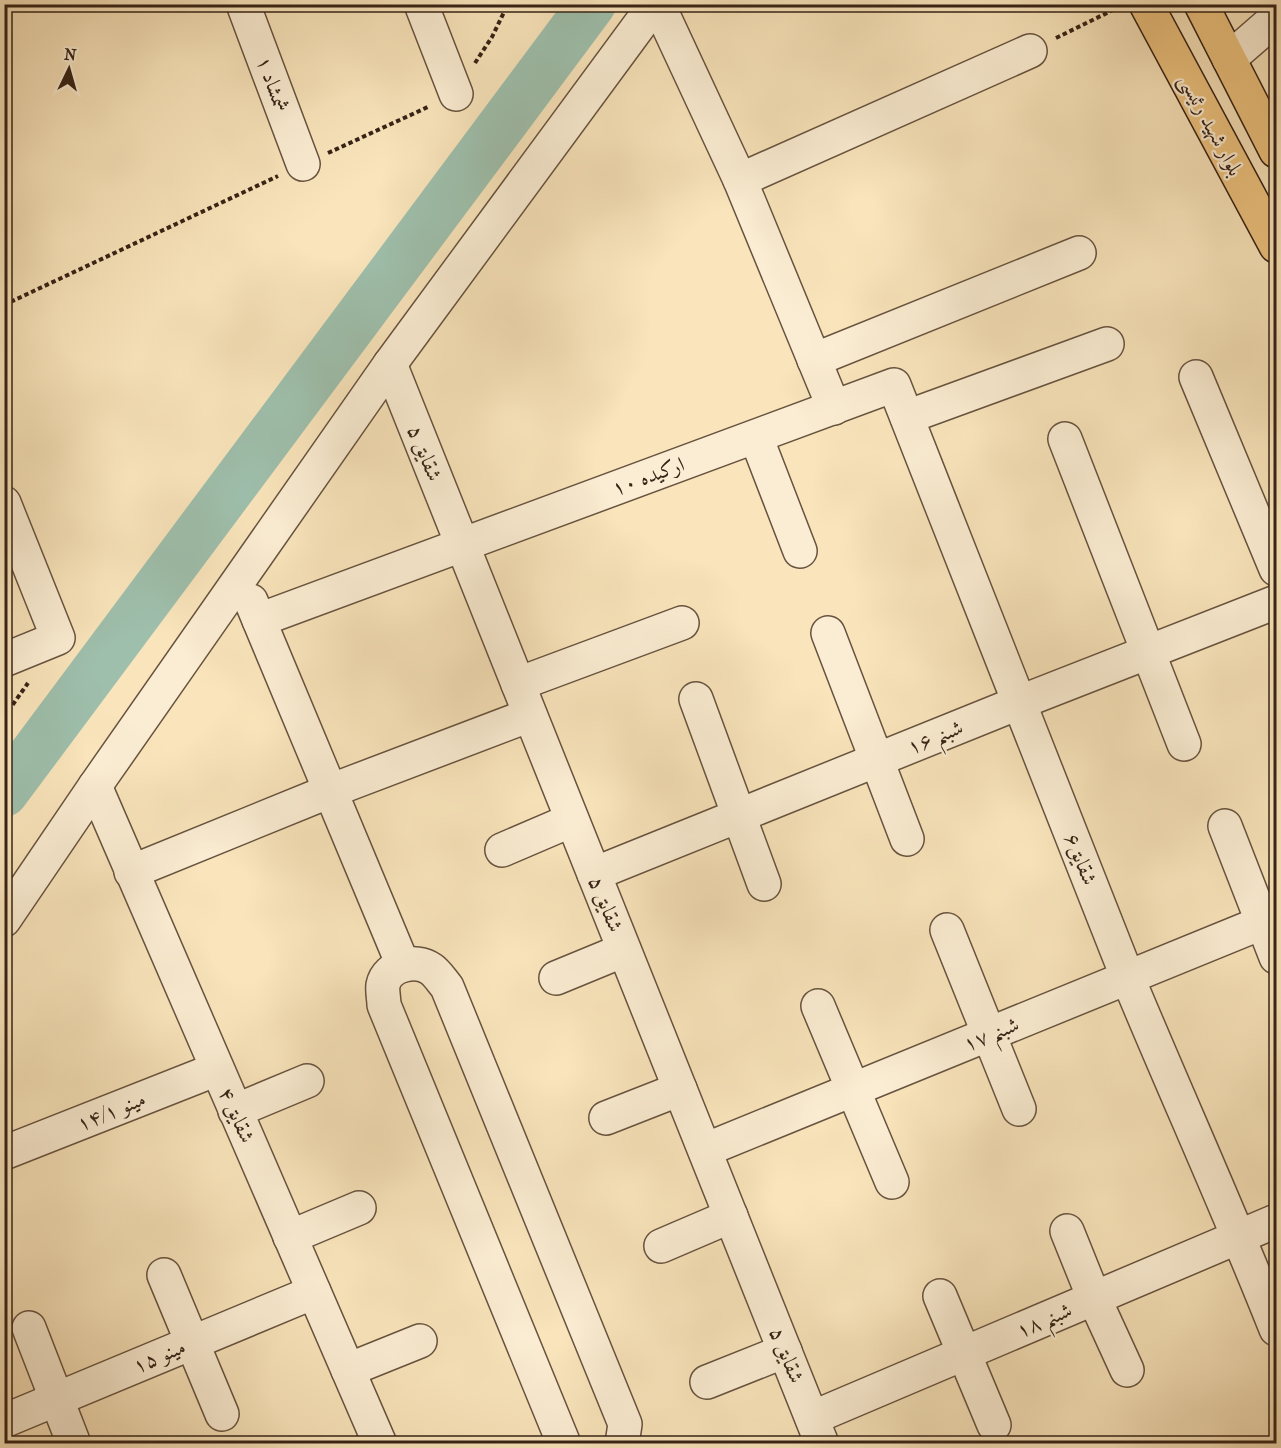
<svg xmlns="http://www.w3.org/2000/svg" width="1281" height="1448" font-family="'IM FELL French Canon',Amiri,serif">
	<rect width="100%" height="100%" fill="#f9e4bb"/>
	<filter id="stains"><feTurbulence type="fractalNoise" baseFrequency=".00333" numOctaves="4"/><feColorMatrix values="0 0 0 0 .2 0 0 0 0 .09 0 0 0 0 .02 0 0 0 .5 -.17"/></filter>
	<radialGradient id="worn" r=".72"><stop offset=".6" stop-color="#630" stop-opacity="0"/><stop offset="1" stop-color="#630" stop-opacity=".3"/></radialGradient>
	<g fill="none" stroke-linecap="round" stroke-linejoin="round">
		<polyline stroke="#9ebfac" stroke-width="48" points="4,793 592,4"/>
		<g stroke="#67533f" stroke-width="36">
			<g id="minor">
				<polyline points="243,4 303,164"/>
				<polyline points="421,4 456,94"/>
				<polyline points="658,4 740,180 834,408"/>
				<polyline points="1229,59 1276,18"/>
				<polyline points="740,180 1030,51"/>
				<polyline points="814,360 1079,253"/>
				<polyline points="390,364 822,1444"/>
				<polyline points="1196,377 1276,569"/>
				<polyline points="907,417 1107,344"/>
				<polyline points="756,437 800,551"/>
				<polyline points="1065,439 1184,744"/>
				<polyline points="4,503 58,638 4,660"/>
				<polyline points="251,601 403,965"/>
				<path d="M 259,620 L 894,385 C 972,582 1048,780 1127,976 C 1176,1094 1229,1210 1276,1329"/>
				<polyline points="828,633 907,839"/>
				<polyline points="518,684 682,623"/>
				<polyline points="696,699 764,884"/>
				<polyline points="95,786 380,1444"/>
				<polyline points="1225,826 1276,957"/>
				<polyline points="502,850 572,820"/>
				<polyline points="131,872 330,791 530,715"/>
				<polyline points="594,874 1018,703 1276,602"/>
				<polyline points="4,920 95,786 390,364 655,4"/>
				<polyline points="947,930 1019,1109"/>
				<polyline points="556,978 624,950"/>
				<polyline points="818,1006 892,1182"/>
				<polyline points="235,1111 307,1081"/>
				<polyline points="606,1118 680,1089"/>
				<polyline points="705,1150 1276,917"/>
				<polyline points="4,1153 217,1069"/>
				<polyline points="1067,1231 1094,1298 1127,1370"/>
				<polyline points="290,1237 359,1208"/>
				<polyline points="661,1246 731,1216"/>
				<polyline points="164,1275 222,1414"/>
				<polyline points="940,1296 994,1425"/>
				<polyline points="29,1328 74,1444"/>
				<polyline points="348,1370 420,1341"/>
				<polyline points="707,1382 785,1351"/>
				<polyline points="812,1418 1276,1221"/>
				<polyline points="4,1421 314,1292"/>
				<path d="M 564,1444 L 384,1005 C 384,999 382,991 383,985 C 387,965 416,958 431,969 C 437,973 442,981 447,987 L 625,1424 L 622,1444"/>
			</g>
		</g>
		<g stroke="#362316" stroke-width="36">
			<g id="major">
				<polyline points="1146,4 1276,246"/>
				<polyline points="1201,4 1276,151"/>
			</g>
		</g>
		<g stroke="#362316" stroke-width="4" stroke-dasharray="4.5 3" stroke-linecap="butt">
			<polyline points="1056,38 1117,8"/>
			<polyline points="475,63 492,37 508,4"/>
			<polyline points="328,153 430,106"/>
			<polyline points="4,305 278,176"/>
			<polyline points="4,717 28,683"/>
		</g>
		<use href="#minor" stroke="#fbedd3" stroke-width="33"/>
		<use href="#major" stroke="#ecc27e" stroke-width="33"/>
	</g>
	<g text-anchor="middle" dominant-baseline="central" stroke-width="4.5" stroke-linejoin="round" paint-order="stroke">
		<g font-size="21" fill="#362316" stroke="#fbedd3">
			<text transform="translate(273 84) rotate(70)">شمشاد ۱</text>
			<text transform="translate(1211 125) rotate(62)">بلوار شهید رئیسی</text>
			<text transform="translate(425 453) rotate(68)">شقایق ۵</text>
			<text transform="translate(648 476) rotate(-20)">ارکیده ۱۰</text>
			<text transform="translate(935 737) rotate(-22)">شبنم ۱۶</text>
			<text transform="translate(1081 859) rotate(68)">شقایق۶</text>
			<text transform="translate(606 904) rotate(68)">شقایق ۵</text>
			<text transform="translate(991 1034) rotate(-22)">شبنم ۱۷</text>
			<text transform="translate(111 1111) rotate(-22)">مینو ۱۴/۱</text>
			<text transform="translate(237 1115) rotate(66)">شقایق ۴</text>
			<text transform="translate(1044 1320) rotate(-23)">شبنم ۱۸</text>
			<text transform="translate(787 1355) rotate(68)">شقایق ۵</text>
			<text transform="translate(159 1356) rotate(-23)">مینو ۱۵</text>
		</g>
	</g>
	<rect width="1281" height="1448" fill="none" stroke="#f9e4bb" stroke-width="24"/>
	<rect x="6" y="6" width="1269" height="1436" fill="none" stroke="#362316" stroke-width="3"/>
	<rect x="12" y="12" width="1257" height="1424" fill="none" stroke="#362316" stroke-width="1.5"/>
	<g transform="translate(69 69) rotate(5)" stroke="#fbedd3" stroke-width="4.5" paint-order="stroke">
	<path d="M0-4.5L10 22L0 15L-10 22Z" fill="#362316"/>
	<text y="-9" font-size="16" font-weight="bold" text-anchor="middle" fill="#362316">N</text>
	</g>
	<rect width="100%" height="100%" filter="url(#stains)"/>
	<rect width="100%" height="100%" fill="url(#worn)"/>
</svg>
